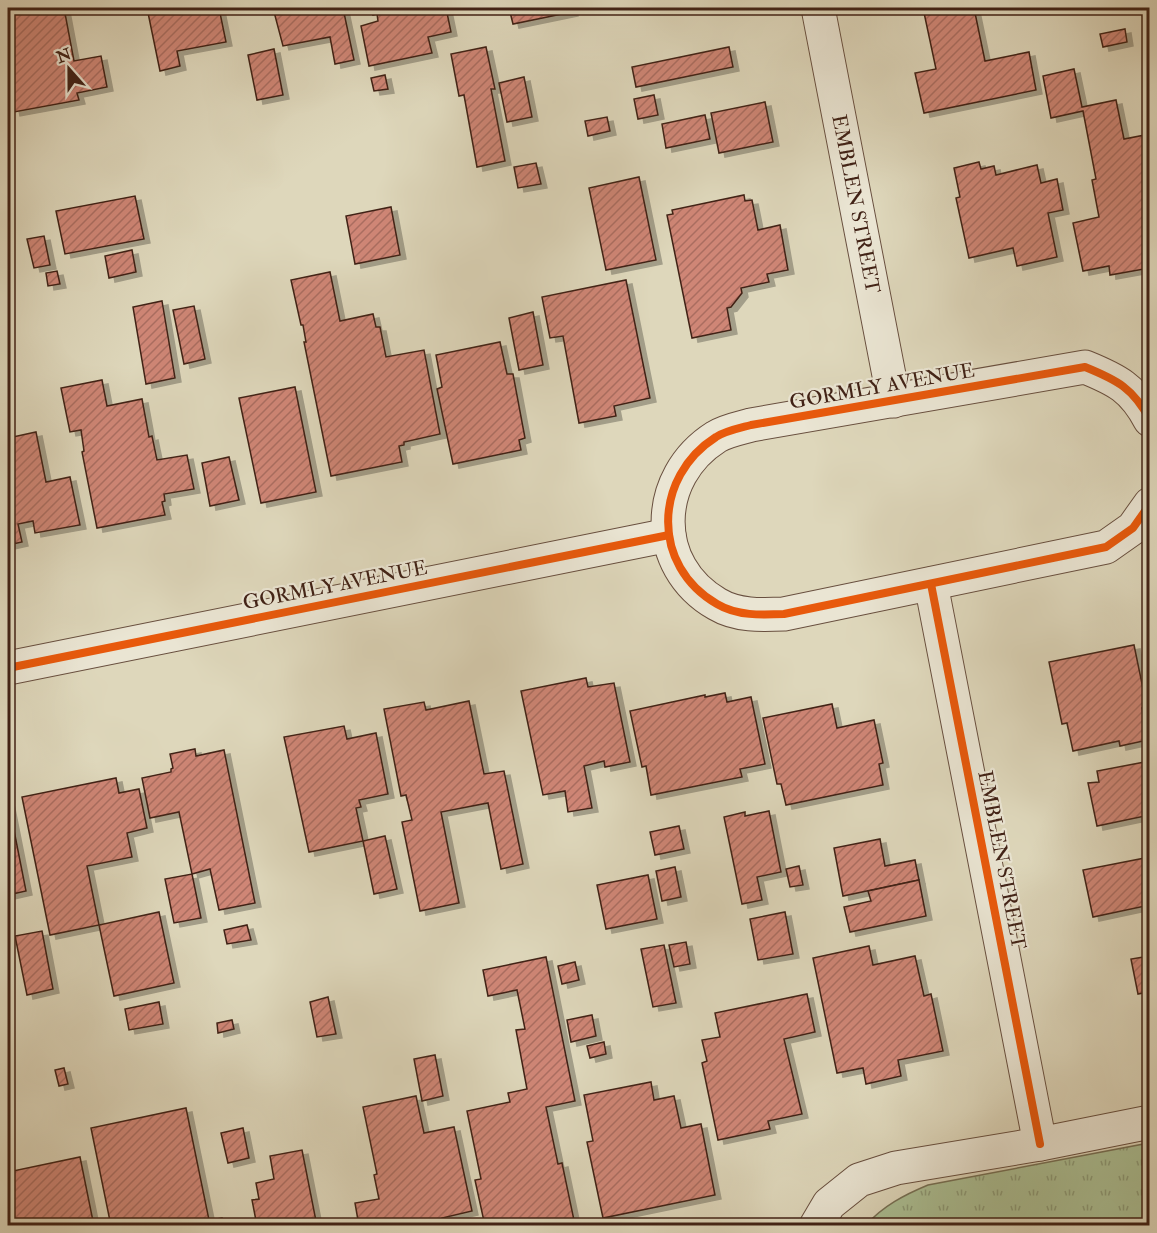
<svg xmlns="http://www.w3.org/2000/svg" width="1157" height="1233" font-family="'IM FELL Double Pica',serif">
	<defs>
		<pattern id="park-tufts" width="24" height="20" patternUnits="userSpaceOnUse" patternTransform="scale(1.5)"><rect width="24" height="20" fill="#abbf94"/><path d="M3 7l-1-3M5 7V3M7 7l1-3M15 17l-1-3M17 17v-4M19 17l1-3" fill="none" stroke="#8d9b78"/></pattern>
		<pattern id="building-hatch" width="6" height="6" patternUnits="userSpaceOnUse" patternTransform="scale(1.5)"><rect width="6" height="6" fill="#cf8676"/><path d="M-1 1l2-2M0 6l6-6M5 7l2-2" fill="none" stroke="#aa6d60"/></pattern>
		<filter id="shadow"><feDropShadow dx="6" dy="4" stdDeviation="0" flood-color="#0004"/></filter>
	</defs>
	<rect width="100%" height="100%" fill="#ded7bb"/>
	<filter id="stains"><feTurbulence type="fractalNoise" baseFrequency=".00333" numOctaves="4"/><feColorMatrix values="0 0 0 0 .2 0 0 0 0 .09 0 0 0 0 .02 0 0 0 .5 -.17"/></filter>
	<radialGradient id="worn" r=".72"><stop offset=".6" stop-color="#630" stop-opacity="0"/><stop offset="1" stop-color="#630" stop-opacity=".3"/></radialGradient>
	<path fill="url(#park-tufts)" stroke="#767055" stroke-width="1.5" d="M 1149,1143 L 1149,1225 L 866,1225 C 883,1206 904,1195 928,1185 Z"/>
	<g fill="url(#building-hatch)" stroke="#412216" stroke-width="1.5" filter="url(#shadow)">
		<polygon points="15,8 64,8 74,61 101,56 107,87 77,93 79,100 14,112 10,91 8,91 8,9"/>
		<polygon points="147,8 219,8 226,42 177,51 180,66 160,71"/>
		<polygon points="273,8 343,8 354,60 335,64 330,37 283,46"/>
		<polygon points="372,8 446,8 451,32 428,37 432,53 369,66 361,26 378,21 377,14 373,15"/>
		<polygon points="509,8 571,8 572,12 513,24"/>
		<polygon points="923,8 974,8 985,61 1029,52 1036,90 924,113 915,73 936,69"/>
		<polygon points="1150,8 1150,20 1144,22 1141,10"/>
		<polygon points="1125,29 1127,42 1103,47 1100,34"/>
		<polygon points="486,47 495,89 491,89 505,161 477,167 464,95 459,96 451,54"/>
		<polygon points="729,47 733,67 636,87 632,67"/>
		<polygon points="274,49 283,95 257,100 248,55"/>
		<polygon points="1074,69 1082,107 1116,100 1124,139 1150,134 1150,240 1147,241 1150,268 1110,275 1109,266 1083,271 1073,223 1099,217 1092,180 1096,179 1083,111 1051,118 1043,76"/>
		<polygon points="385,75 388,89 374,91 371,78"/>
		<polygon points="524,77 532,117 507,122 499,83"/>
		<polygon points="654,95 658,115 638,119 634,99"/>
		<polygon points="765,102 773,142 719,153 711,113"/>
		<polygon points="705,115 710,139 666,148 662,124"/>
		<polygon points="607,117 610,131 588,136 585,121"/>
		<polygon points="979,162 981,169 994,166 996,175 1037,165 1041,183 1057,179 1063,210 1048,213 1057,257 1017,266 1013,248 969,258 956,198 960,197 954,168"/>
		<polygon points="536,163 541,184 518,188 514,167"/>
		<polygon points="639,177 656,260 606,270 589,188"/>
		<polygon points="744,195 745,201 752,200 758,230 780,225 788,270 767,274 769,282 741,288 742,293 731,307 727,308 731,330 692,338 667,215 673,214 672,210"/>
		<polygon points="135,196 144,239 65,254 56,211"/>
		<polygon points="391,207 400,255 355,264 346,216"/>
		<polygon points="44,236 50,265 34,268 27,239"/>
		<polygon points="132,250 136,272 109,278 105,256"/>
		<polygon points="57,271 60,284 48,286 46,273"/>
		<polygon points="330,272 340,321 373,314 376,327 380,327 386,357 424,350 440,434 404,442 404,445 399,446 402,462 331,476 304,342 306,342 303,325 301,325 291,280"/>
		<polygon points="626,280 650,398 614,406 616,416 579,423 563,336 550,338 542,297"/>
		<polygon points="162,301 175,378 146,384 133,307"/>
		<polygon points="194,306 205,359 184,364 173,310"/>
		<polygon points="533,312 543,365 519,370 509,318"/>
		<polygon points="500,342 507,374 513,374 525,438 519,440 521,450 453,464 437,389 442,387 436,355"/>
		<polygon points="102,380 107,406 142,399 149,437 152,436 157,460 187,455 194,489 164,494 165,501 162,502 165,515 97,528 82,452 84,451 81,430 70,432 61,388"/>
		<polygon points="295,387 316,492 261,503 239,398"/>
		<polygon points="36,432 46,482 70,477 80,525 35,533 33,521 18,524 22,542 8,545 8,438"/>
		<polygon points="229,457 239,500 210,506 202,463"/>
		<polygon points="1134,645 1147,708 1142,708 1148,740 1120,746 1119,741 1073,751 1067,723 1062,724 1049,662"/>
		<polygon points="586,678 588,687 614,683 630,762 605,767 604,761 584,766 592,808 568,812 565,791 543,795 521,691"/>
		<polygon points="725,693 727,702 751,697 765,764 740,769 742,777 651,795 646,766 642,767 630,711 705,695 705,697"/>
		<polygon points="469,701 484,774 504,771 523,864 501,869 488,803 441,812 459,903 420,911 402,822 412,820 406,795 401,796 384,709 424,702 426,710"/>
		<polygon points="832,704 837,728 874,720 883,763 879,764 883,785 786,805 781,784 777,784 763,718"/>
		<polygon points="344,726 347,739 376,733 388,794 359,800 361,807 356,808 363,841 309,852 284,737"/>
		<polygon points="195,749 196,756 224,750 255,903 219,910 210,869 192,874 179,812 150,818 142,778 171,772 171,769 173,768 170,754"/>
		<polygon points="1150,761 1150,815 1097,826 1088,783 1099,782 1097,771"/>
		<polygon points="116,778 119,793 139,789 147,828 127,833 132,857 87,866 99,925 50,935 22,797"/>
		<polygon points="8,800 26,891 8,895"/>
		<polygon points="769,811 781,872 757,877 762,900 742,904 724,817 745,812 745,816"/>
		<polygon points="679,826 684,849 655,855 650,832"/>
		<polygon points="385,836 397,889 374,894 363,841"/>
		<polygon points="880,839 885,866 915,860 919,880 843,896 834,848"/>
		<polygon points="1150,857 1150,905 1093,917 1083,870"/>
		<polygon points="799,866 803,885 790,887 786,869"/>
		<polygon points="675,867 681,897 662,901 656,871"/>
		<polygon points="192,874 201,918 174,923 165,879"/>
		<polygon points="648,875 657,919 606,929 597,885"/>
		<polygon points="919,880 926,916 850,932 844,907 871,901 868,891"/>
		<polygon points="159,912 174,983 114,996 99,925"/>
		<polygon points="785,912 793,954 758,960 750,919"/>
		<polygon points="247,925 251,940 227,944 224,930"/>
		<polygon points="42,931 53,989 27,995 15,936"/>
		<polygon points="686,942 690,964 674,967 669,945"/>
		<polygon points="664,945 676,1003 653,1007 641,949"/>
		<polygon points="869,946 873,965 915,956 924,996 931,994 943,1051 898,1060 901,1076 866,1084 863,1068 837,1073 813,958"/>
		<polygon points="1150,956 1150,999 1148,992 1138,994 1131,959"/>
		<polygon points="546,957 575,1101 546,1107 558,1164 562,1163 575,1225 485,1226 475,1180 481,1179 467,1111 510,1102 508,1093 527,1089 516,1030 525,1029 517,990 488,996 483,970"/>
		<polygon points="575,962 579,980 562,984 558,966"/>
		<polygon points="807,994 815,1032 784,1039 802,1114 768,1121 770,1129 718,1140 702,1063 707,1061 702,1040 720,1037 715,1013"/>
		<polygon points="328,997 336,1034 317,1037 310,1002"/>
		<polygon points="159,1002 163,1024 129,1030 125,1009"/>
		<polygon points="592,1015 596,1036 571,1042 567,1020"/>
		<polygon points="232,1020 234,1029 218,1033 217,1023"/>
		<polygon points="604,1042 606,1054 590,1058 587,1046"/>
		<polygon points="435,1055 443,1096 422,1101 414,1059"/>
		<polygon points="64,1068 68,1084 59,1086 55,1070"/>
		<polygon points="651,1082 654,1100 674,1096 681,1128 701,1124 715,1195 603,1218 587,1142 593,1141 584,1095"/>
		<polygon points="416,1096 424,1133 454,1127 472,1211 442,1218 443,1226 359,1226 355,1203 379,1199 374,1175 377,1174 363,1107"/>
		<polygon points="186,1108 209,1220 222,1218 223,1226 111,1226 91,1128"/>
		<polygon points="243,1128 249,1158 228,1163 221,1133"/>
		<polygon points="302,1150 317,1226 257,1226 252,1200 259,1199 256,1183 274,1179 270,1156"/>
		<polygon points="80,1157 94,1226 15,1226 8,1190 8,1172"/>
	</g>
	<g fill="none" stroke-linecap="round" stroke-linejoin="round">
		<g stroke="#684f3f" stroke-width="35">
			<g id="minor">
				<polyline points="818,8 894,401"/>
				<path d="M 1150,420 C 1133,388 1117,380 1085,367 L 751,425 C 740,428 725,431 716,437 C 653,477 651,566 717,604 C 737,616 761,615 784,614 L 1106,547 L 1133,528 L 1150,504"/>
				<polyline points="931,584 1040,1144"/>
				<polyline points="8,668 669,535"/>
				<polyline points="816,1226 829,1204 859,1180 896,1168 1040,1144 1150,1122"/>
			</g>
		</g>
		<use href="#minor" stroke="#eae5d3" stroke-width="33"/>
		<g stroke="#eae5d3" stroke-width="11">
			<g id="cycleway">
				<path d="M 1150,420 C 1133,388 1117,380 1085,367 L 751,425 C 740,428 725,431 716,437 C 653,477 651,566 717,604 C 737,616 761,615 784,614 L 1106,547 L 1133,528 L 1150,504"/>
				<polyline points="931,584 1040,1144"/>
				<polyline points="8,668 669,535"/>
			</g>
		</g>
		<use href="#cycleway" stroke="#e8590c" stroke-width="8"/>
	</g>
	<g text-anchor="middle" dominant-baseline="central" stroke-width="4.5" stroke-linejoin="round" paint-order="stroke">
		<g font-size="20" fill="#412216" stroke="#eae5d3">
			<text transform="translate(856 204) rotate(79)">EMBLEN STREET</text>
			<text transform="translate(882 386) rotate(-10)">GORMLY AVENUE</text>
			<text transform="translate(335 585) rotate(-11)">GORMLY AVENUE</text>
			<text transform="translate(1002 860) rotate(79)">EMBLEN STREET</text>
		</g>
	</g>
	<rect width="1157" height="1233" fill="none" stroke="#ded7bb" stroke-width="30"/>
	<rect x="9" y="9" width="1139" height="1215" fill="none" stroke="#412216" stroke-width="3"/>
	<rect x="15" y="15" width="1127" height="1203" fill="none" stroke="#412216" stroke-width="1.5"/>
	<g transform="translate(69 69) rotate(339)" stroke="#eae5d3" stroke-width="4.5" paint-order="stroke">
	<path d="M0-4.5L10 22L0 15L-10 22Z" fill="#412216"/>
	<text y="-9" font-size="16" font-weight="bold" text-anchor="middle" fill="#412216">N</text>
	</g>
	<rect width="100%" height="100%" filter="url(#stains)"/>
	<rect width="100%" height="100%" fill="url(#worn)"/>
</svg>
